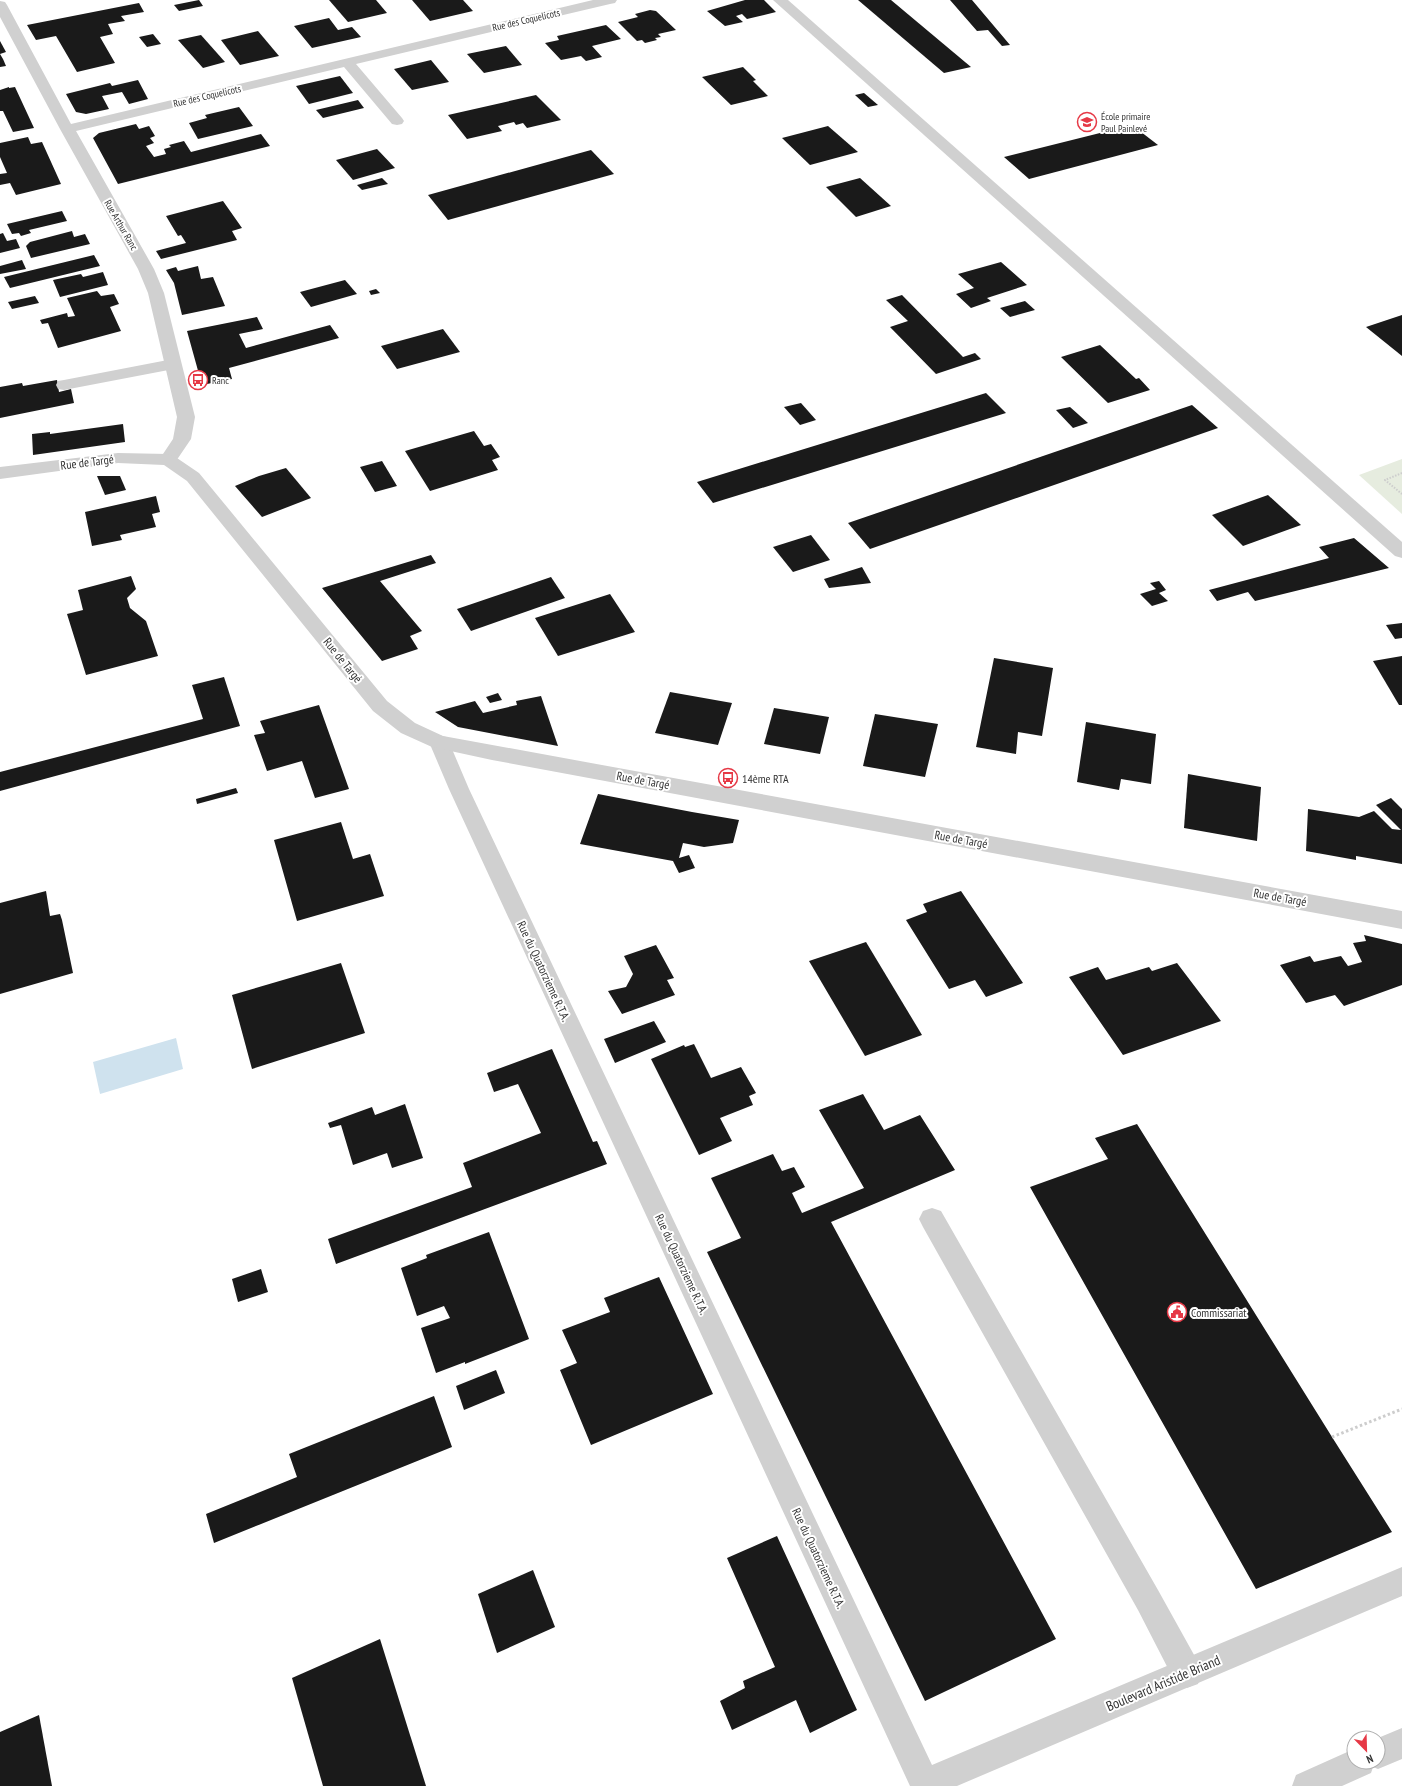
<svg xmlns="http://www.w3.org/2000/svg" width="1402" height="1786" font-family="'PT Sans Narrow',sans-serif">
	<rect width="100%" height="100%" fill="#fff"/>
	<polygon fill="#e6ecdf" points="1402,459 1402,514 1359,475"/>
	<polygon fill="#cfe2ee" points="176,1038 183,1069 100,1094 93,1062"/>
	<g fill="#1a1a1a">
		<polygon points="199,0 203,6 179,11 174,5"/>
		<polygon points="329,0 376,0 387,13 348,22"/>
		<polygon points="412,0 463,0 473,11 430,21"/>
		<polygon points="745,0 764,0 776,12 747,19 742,14 736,16 743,22 725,26 707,11"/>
		<polygon points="858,0 891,0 971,67 944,73"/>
		<polygon points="950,0 972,0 1010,45 1002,46 988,30 977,31"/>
		<polygon points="139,3 144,12 121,16 125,21 108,24 113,34 100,37 115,63 77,72 56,36 36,40 27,25"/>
		<polygon points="650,10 656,11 676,30 658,34 661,37 655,38 657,40 645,43 642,40 637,41 618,22 638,17 635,14"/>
		<polygon points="329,18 338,30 352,27 361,37 312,48 294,26"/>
		<polygon points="606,25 621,39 592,46 602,57 586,61 581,56 561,60 545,43 559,40 557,36"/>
		<polygon points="258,31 279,56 240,65 221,40"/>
		<polygon points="153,34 161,44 147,47 139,37"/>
		<polygon points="201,35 225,62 203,68 178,40"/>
		<polygon points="0,41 6,52 0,54"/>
		<polygon points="506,46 522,65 484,73 467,54"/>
		<polygon points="0,54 3,59 6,66 0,67"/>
		<polygon points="431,60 449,82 412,90 394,69"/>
		<polygon points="743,67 756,80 753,81 768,96 731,105 702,77"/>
		<polygon points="340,76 353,93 309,104 296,86"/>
		<polygon points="138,80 148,99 129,104 122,92 102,96 109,109 86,114 76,112 66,94 110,83 112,86"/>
		<polygon points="9,87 9,88 15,87 34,128 13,132 3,111 0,111 0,90"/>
		<polygon points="864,93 878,105 868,107 855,95"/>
		<polygon points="536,95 561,120 527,128 523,123 516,125 514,122 498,126 502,131 467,139 448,115"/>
		<polygon points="358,100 364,108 323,118 316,110"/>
		<polygon points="239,107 253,126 198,139 189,123 207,118 205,115"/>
		<polygon points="136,124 139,129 149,126 155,136 150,138 154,143 146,146 154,157 166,154 164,149 171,147 169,145 184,141 191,152 261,134 270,146 118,184 93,138 99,133"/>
		<polygon points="1132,125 1158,145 1029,179 1004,157"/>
		<polygon points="828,126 858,152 810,165 782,138"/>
		<polygon points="28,137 31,144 42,142 61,184 16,195 10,183 0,185 0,174 7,173 0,157 0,143"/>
		<polygon points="377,149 395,168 353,180 336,160"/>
		<polygon points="591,150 614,174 448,220 428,195"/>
		<polygon points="382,178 388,184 362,190 357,185"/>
		<polygon points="860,178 891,206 856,217 826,187"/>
		<polygon points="223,201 242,228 232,231 237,240 161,259 156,251 186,243 181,235 178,236 166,216"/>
		<polygon points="62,211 67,221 29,230 31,233 21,236 19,233 12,234 7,224"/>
		<polygon points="72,231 74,237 85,234 90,244 31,258 26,246 30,242"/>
		<polygon points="3,233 7,241 16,239 20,248 0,253 0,234"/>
		<polygon points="94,255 100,266 10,288 4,277"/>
		<polygon points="22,260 26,269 0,274 0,266"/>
		<polygon points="1001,262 1027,285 987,298 991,301 971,308 956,294 974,288 958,274"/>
		<polygon points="198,266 201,279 213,277 225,306 182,315 174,283 166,270 176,267 178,271"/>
		<polygon points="103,272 108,285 60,297 53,280 81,274 83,277"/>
		<polygon points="345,280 357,294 311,307 300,292"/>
		<polygon points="376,289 380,293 371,295 369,291"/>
		<polygon points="97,291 101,296 114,294 119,304 110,307 121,331 58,348 48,323 42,324 40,320 67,313 68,317 75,316 67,298"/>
		<polygon points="902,295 963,357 975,353 981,359 936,374 890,327 908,321 886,300"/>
		<polygon points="35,296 39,303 12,309 8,302"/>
		<polygon points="1025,301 1035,310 1010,317 1000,308"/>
		<polygon points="1402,315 1402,356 1366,327"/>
		<polygon points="257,317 263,329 239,334 246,348 330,325 339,338 229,368 232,379 202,385 187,331"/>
		<polygon points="443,329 460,352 397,369 381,346"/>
		<polygon points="1100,345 1136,379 1139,378 1150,390 1108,403 1061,357"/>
		<polygon points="57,380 59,392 71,389 74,403 0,418 0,387 22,383 23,386"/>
		<polygon points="986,393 1006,413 713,503 697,482"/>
		<polygon points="801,403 816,420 800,425 784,407"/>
		<polygon points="1192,405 1218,428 870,549 848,523"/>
		<polygon points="1070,407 1088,423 1073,428 1056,410"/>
		<polygon points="123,424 125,442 33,455 32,434 50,432 50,434"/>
		<polygon points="474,431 484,446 491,444 500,457 492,460 498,470 430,491 405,451"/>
		<polygon points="382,461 397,486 375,492 360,467"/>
		<polygon points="286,468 311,498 262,517 235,486 259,476"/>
		<polygon points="97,476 120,476 126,490 105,495"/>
		<polygon points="1268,495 1301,525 1243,546 1212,515"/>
		<polygon points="156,496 160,512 152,514 156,527 120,535 122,540 92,546 85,512"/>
		<polygon points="811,535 830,560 793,572 773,547"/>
		<polygon points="1354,538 1389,568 1255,601 1248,592 1217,601 1209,590 1329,558 1319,547"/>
		<polygon points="431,555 436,563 380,581 422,631 410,636 418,649 382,661 322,588"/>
		<polygon points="862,567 871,583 829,588 824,579"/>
		<polygon points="131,576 136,589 127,598 130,608 146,621 158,656 86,675 67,614 83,610 78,590"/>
		<polygon points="551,577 565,598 471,631 457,609"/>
		<polygon points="1159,581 1166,590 1159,593 1168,601 1152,606 1140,594 1156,589 1150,583"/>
		<polygon points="610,594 635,632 558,656 535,618"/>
		<polygon points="1402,623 1402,638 1395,639 1386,625"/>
		<polygon points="1402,656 1402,705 1399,705 1373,661"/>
		<polygon points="994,658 1053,668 1042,736 1018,732 1016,754 976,747"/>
		<polygon points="224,677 240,726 0,791 0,772 203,719 192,685"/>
		<polygon points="670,692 732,703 718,745 655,733"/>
		<polygon points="498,693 502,700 490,703 486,697"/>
		<polygon points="541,696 558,746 458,727 435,712 475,701 483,713 517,705 516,701"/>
		<polygon points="319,705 349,789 315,798 302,761 267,771 254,735 265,733 260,721"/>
		<polygon points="774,708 829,717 820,754 764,744"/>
		<polygon points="875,714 938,724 925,777 863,766"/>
		<polygon points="1086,722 1156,734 1151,784 1121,779 1119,790 1077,782"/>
		<polygon points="1188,774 1261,787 1257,841 1184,828"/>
		<polygon points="236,788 238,793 197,804 196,799"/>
		<polygon points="598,794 692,812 739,820 733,843 704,847 683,843 679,858 689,855 695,868 679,873 673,861 580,844"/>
		<polygon points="1391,798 1402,809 1402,864 1356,856 1356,860 1306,851 1308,809 1359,817 1374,811 1392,829 1401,830 1376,805"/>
		<polygon points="341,822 353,859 370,854 384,896 297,921 274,840"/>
		<polygon points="46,891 50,916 60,914 62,920 73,973 0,994 0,903"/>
		<polygon points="961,891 1023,983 986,997 975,980 949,989 906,920 927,912 923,904"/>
		<polygon points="1364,935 1402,944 1402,985 1344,1006 1335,995 1306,1003 1280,965 1310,956 1314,962 1341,956 1348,966 1362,962 1353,943 1366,941"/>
		<polygon points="866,942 922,1035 865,1056 809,961"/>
		<polygon points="656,945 674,978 667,980 675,995 622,1014 608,991 626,987 633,974 624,956"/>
		<polygon points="341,963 365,1033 252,1069 232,995"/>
		<polygon points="1177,963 1221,1021 1123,1055 1069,977 1098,967 1106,980 1149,967 1152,971"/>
		<polygon points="654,1021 666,1042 615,1063 604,1039"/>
		<polygon points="694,1044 711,1078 741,1067 756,1093 749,1096 753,1105 720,1118 732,1141 699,1155 651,1059 684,1045 685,1047"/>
		<polygon points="552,1049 593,1142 597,1141 607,1164 336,1264 328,1239 472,1187 463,1163 541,1133 518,1084 494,1092 487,1073"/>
		<polygon points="863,1094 884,1130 920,1115 955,1170 831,1222 1056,1639 925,1701 707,1252 741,1238 711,1178 773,1154 782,1171 794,1167 805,1187 792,1193 802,1213 864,1188 819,1110"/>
		<polygon points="405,1104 423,1158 392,1168 387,1153 353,1165 341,1125 330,1128 328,1123 372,1107 375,1115"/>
		<polygon points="1137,1124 1332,1437 1392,1532 1256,1589 1030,1187 1108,1159 1095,1138"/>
		<polygon points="489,1232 529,1339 465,1364 465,1362 436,1373 421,1328 450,1318 444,1306 417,1316 401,1268 427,1258 426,1255"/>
		<polygon points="261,1269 268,1292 238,1302 232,1279"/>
		<polygon points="659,1277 713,1394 591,1445 560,1370 577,1363 562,1330 610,1312 604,1298"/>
		<polygon points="496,1370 505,1393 464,1410 456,1386"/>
		<polygon points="434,1396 452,1447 214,1543 206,1514 297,1477 289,1454"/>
		<polygon points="777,1536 857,1710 810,1733 796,1700 732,1730 720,1701 745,1688 743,1681 775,1667 727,1558"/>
		<polygon points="533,1570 555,1627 497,1653 478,1594"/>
		<polygon points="380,1639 426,1786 323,1786 292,1678"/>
		<polygon points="39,1715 52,1786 0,1786 0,1732"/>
	</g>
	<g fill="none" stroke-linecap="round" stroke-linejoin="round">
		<polyline stroke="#cdcdcd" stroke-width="2" stroke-dasharray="1.5 1.5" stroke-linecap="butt" points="1402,473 1385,480 1402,494"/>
		<polyline stroke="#cdcdcd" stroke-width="3" stroke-dasharray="2.5 2.5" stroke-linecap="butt" points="1332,1437 1402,1409"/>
		<g fill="#d0d0d0" fill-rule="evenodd">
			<polygon points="173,359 179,360 181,364 179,368 64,390 58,389 56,385 58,381 64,380"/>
			<polygon points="932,1208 941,1211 1158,1590 1198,1662 1202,1673 1198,1684 1187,1688 1176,1684 1138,1610 923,1227 919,1219 923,1211"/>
			<polygon points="1402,1728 1402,1759 1378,1769 1373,1767 1371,1773 1342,1786 1292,1786 1296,1775 1354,1749 1354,1762 1378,1762 1378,1738"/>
		</g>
		<g fill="#d0d0d0" fill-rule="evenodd">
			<polygon points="593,0 617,0 615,3 610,4 356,64 402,118 404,121 402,124 397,125 392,124 344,67 76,131 154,269 164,293 195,417 191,439 174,464 168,466 162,464 159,460 173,439 177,417 148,293 138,269 60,129 0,17 0,1 5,2 7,5 71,124"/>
			<polygon points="773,0 788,0 1402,542 1402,558 1395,556"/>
			<polygon points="439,735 446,737 449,742 469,789 932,1765 1402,1567 1402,1596 957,1786 910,1786 449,789 429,742 432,737"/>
		</g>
		<polygon fill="#d0d0d0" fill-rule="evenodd" points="118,453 168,454 174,456 199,473 387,701 415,723 443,736 1402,911 1402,929 492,760 432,747 401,733 373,711 187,481 164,465 118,463 0,479 0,467"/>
	</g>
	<defs>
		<g id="school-ring" transform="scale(1)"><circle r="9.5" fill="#fff" stroke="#e63946" stroke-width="1.5"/><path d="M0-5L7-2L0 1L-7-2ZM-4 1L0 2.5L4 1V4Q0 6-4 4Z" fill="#e63946"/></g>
		<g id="bus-ring" transform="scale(1)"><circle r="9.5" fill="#fff" stroke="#e63946" stroke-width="1.5"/><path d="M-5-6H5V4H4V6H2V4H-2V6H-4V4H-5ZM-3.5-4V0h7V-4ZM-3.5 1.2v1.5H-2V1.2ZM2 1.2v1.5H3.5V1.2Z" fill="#e63946"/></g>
		<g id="civic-ring" transform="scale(1)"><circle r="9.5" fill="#fff" stroke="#e63946" stroke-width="1.5"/><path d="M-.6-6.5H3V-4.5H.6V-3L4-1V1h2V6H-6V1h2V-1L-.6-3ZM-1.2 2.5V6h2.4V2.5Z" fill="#e63946"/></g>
	</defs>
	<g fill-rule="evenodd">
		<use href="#school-ring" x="1087" y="122"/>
		<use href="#bus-ring" x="198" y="380"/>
		<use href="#bus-ring" x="728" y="778"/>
		<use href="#civic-ring" x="1177" y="1312"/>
	</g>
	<g text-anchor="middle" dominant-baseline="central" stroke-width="4" stroke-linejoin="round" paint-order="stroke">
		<g font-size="10" fill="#333" stroke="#fff">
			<text transform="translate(526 20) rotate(-13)">Rue des Coquelicots</text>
			<text transform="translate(207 96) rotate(-13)">Rue des Coquelicots</text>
			<text transform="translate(121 225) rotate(60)">Rue Arthur Ranc</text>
		</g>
		<g font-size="10" fill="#333" stroke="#fff" text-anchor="start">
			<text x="1101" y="116">École primaire<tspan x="1101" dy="12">Paul Painlevé</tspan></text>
			<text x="212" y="380">Ranc</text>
		</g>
		<g font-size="12" fill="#333" stroke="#fff">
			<text transform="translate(87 462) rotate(-7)">Rue de Targé</text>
			<text transform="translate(343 660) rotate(51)">Rue de Targé</text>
			<text transform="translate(643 780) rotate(10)">Rue de Targé</text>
			<text transform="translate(961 839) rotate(10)">Rue de Targé</text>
			<text transform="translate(1280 897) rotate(10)">Rue de Targé</text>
			<text transform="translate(544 971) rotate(65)">Rue du Quatorzieme R.T.A.</text>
			<text transform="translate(682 1264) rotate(65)">Rue du Quatorzieme R.T.A.</text>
			<text transform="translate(819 1558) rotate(65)">Rue du Quatorzieme R.T.A.</text>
		</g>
		<g font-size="12" fill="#333" stroke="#fff" text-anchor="start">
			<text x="742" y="778">14ème RTA</text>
			<text x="1191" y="1312">Commissariat</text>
		</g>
		<g font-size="14" fill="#333" stroke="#fff">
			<text transform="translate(1163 1683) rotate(-23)">Boulevard Aristide Briand</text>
		</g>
	</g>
	<g transform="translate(1366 1750) rotate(157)"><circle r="19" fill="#ffffff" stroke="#adadad"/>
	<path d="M0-3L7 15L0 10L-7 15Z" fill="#e63946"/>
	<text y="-6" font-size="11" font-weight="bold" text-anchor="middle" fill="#333333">N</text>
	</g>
</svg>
